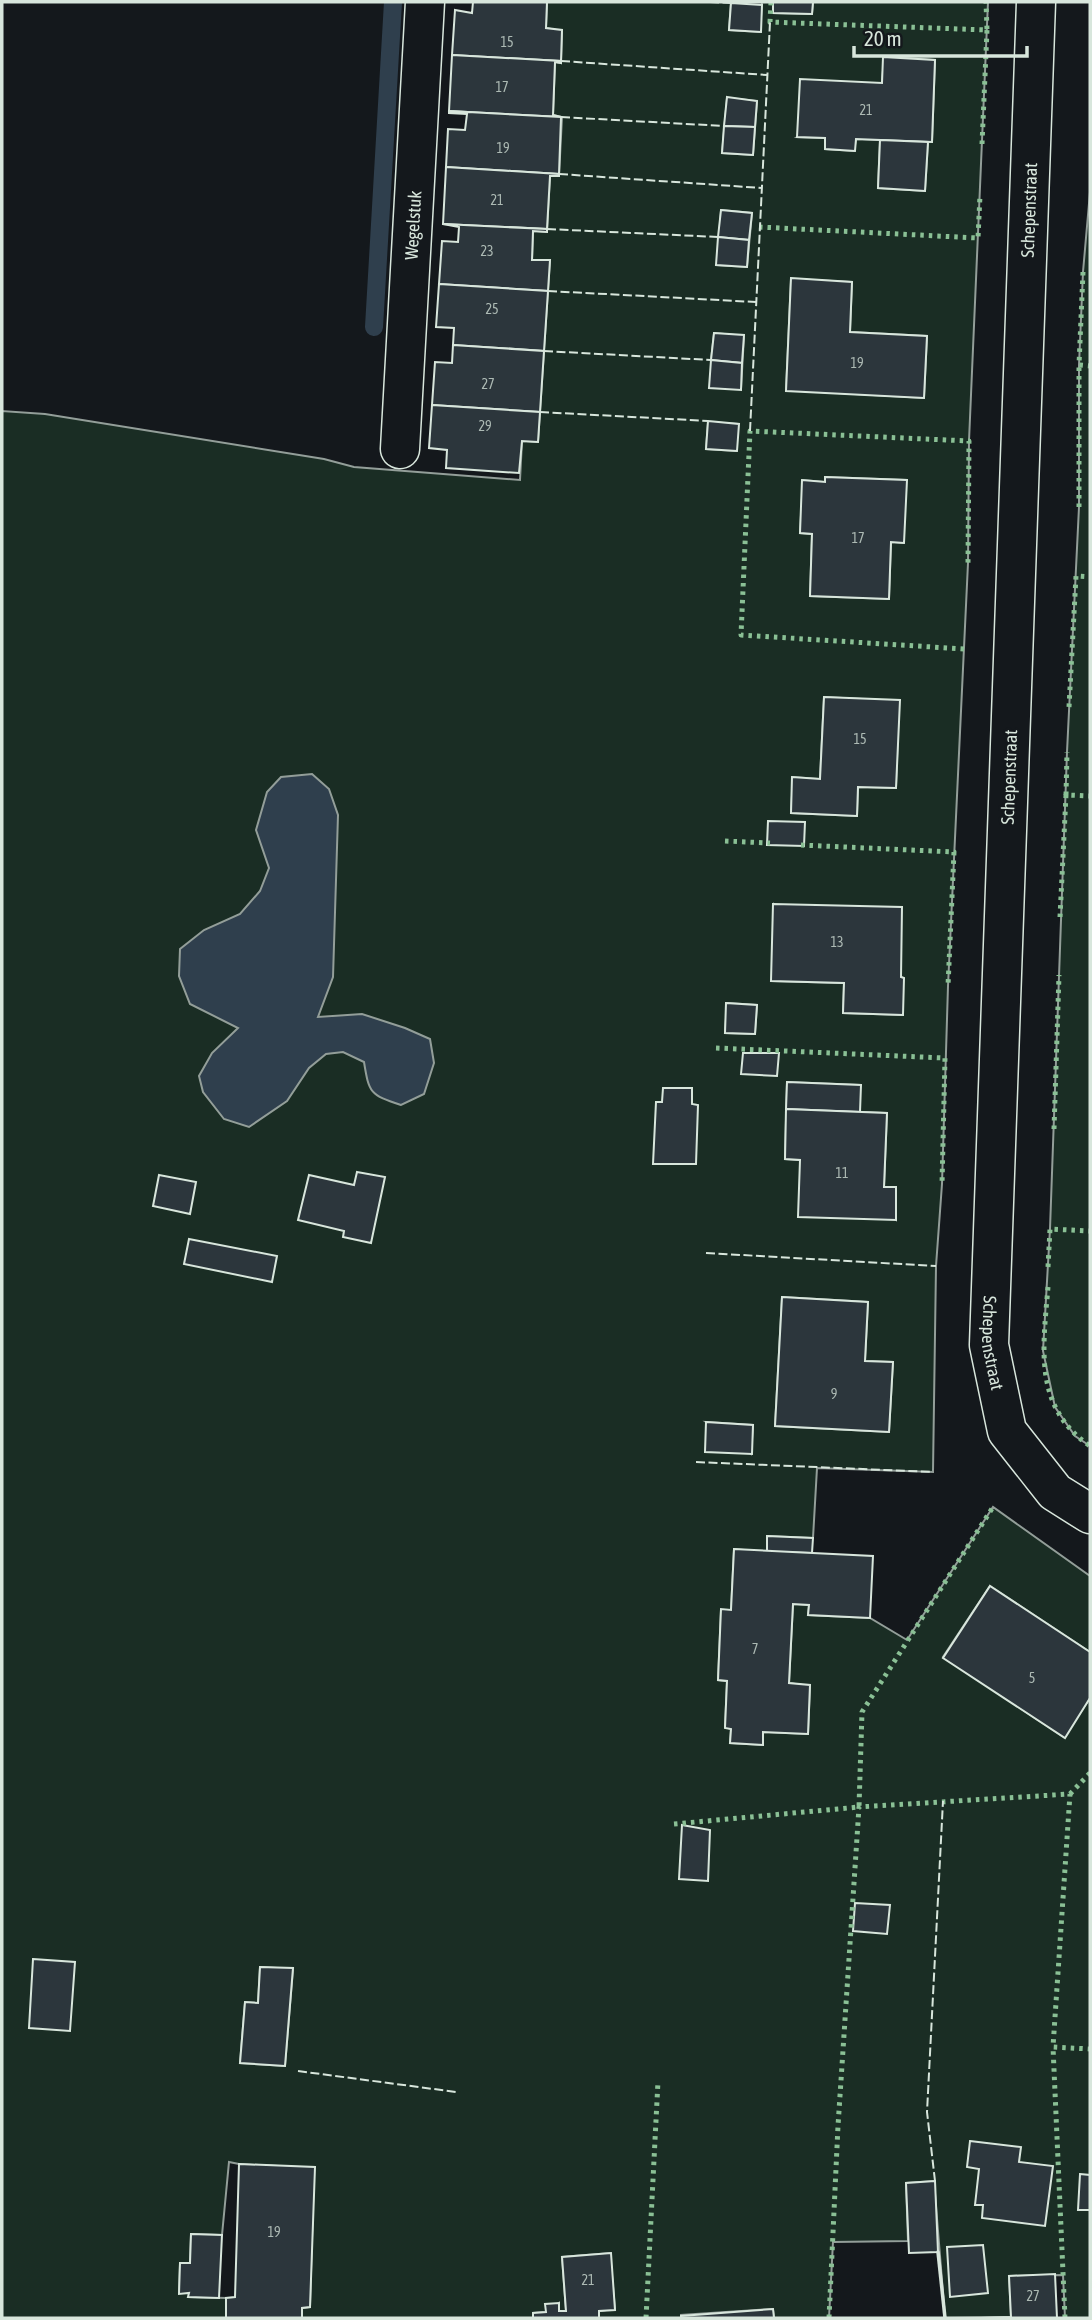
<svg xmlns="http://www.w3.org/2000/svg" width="1092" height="2320" font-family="'Asap Condensed',sans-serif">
	<rect width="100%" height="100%" fill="#14181c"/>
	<g fill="#1a2d24" stroke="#939e99" stroke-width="2" fill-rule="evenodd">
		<path d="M 547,2 L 731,2 L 729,30 L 760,32 L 762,2 L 773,2 L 773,13 L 812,14 L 813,2 L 988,2 L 969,441 L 968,563 L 948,986 L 942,1184 L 936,1266 L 933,1472 L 817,1468 L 813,1538 L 767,1536 L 767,1552 L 734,1549 L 731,1610 L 721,1610 L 718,1680 L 727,1681 L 725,1727 L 731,1729 L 730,1743 L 763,1745 L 763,1732 L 808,1734 L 810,1686 L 789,1683 L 793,1604 L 809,1605 L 808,1615 L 870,1618 L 907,1640 L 993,1507 L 1090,1576 L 1090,1652 L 990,1586 L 943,1657 L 1064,1737 L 1090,1698 L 1090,2318 L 1065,2318 L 1063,2275 L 1009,2276 L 1011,2317 L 945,2318 L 934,2181 L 906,2183 L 908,2241 L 833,2242 L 829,2318 L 774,2318 L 773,2309 L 681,2315 L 681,2318 L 599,2318 L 599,2311 L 615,2309 L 610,2253 L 562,2257 L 566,2311 L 559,2311 L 559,2303 L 546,2312 L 533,2313 L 533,2318 L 302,2318 L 302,2308 L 310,2307 L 314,2168 L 239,2164 L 229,2162 L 222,2235 L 191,2234 L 190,2263 L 180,2263 L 179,2293 L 189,2293 L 189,2297 L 226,2298 L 226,2318 L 2,2318 L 2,411 L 45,414 L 324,459 L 354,467 L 520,480 L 522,441 L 538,442 L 550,260 L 532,260 L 533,231 L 547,232 L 550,176 L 559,176 L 562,117 L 553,115 L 555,62 L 561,63 L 562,31 L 546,28 ZM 884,57 L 935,60 L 932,142 L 928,142 L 925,191 L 878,188 L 880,140 L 856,139 L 854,151 L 825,149 L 825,138 L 797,137 L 882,83 ZM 727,98 L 757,101 L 753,155 L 722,153 ZM 721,210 L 752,213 L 747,267 L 717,265 ZM 791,279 L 852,282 L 850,332 L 927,336 L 924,398 L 786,390 ZM 714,333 L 744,336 L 741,389 L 711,360 ZM 708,422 L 738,424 L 736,451 L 706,449 ZM 825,477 L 906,480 L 903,543 L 891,542 L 889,599 L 810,596 L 812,534 L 800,533 L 803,480 L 825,482 ZM 824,697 L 899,701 L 896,788 L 858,787 L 857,816 L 791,813 L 793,777 L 820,779 ZM 774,904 L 903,978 L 903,1015 L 843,1013 L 844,983 L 772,981 ZM 727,1003 L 757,1005 L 755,1034 L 725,1033 ZM 787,1082 L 860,1085 L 860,1112 L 887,1113 L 884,1187 L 896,1188 L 896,1220 L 800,1160 L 785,1159 ZM 782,1297 L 868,1302 L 865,1361 L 893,1362 L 889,1432 L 775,1426 ZM 706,1422 L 753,1425 L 751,1454 ZM 260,1967 L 293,1969 L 285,2066 L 240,2063 L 245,2002 L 258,2003 Z"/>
		<polygon points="1090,192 1090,1446 1075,1436 1055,1407 1043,1351 1050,1229 1067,752 1079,507 1079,365 1083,272"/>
	</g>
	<path fill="#2f3f4d" stroke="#939e99" stroke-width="2" d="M 312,774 L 329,789 L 338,815 L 333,977 L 318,1017 L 362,1014 L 405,1028 L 430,1039 L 434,1063 L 424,1094 L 401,1105 C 370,1095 369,1093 364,1062 L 343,1052 L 326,1054 L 309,1068 L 287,1101 L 249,1127 L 224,1119 L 203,1092 L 199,1076 L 212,1053 L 238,1028 L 190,1004 L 179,976 L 180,949 L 204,930 L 240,914 L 260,891 L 269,868 L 256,830 L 267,792 L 281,777 Z"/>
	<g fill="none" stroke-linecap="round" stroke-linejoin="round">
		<polyline stroke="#2f3f4d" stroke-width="18" points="374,327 393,2"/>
	</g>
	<g fill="#2c363c" stroke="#d8e6dc" stroke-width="2">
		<polygon points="473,2 547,2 546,28 562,30 561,61 452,55 455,10 472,13"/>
		<polygon points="773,2 813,2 812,14 773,13"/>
		<polygon points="731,3 762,5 761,32 729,30"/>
		<polygon points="452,55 561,61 561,63 555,62 553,115 561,117 449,111"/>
		<polygon points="883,57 935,60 932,142 856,139 855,151 825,149 825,138 797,137 800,79 882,83"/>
		<polygon points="727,97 757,101 755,127 724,126"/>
		<polygon points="449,111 561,117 559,174 446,167 448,129 465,130 467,114 449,113"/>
		<polygon points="724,126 755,127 753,155 722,153"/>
		<polygon points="880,140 928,142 925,191 878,188"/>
		<polygon points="446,167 559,174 559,176 550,176 547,229 443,224"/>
		<polygon points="721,210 752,213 749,240 718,237"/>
		<polygon points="443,224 547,229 547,232 533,231 532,260 550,260 548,291 439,284 442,241 458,242 459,227"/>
		<polygon points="718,237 749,240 747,267 716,265"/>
		<polygon points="791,278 852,282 850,332 927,336 924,398 786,391"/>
		<polygon points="439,284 548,291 544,351 453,345 454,328 436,327"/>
		<polygon points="714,333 744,335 742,363 711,360"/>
		<polygon points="453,345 544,351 540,412 432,405 435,362 452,363"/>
		<polygon points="711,360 742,363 741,390 709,388"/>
		<polygon points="432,405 540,412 538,442 522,441 519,473 446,468 447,450 429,448"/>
		<polygon points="708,421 739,424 737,451 706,449"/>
		<polygon points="825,477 907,480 904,543 891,542 889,599 810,596 812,534 800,533 802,480 825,482"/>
		<polygon points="824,697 900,700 896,788 858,787 857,816 791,813 792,777 820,779"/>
		<polygon points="768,821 805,822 804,846 767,845"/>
		<polygon points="773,904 902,907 901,977 904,978 903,1015 843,1013 844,983 771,981"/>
		<polygon points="726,1003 757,1005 755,1034 725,1033"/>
		<polygon points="743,1053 779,1053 777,1076 741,1074"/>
		<polygon points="787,1082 861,1085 860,1112 786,1109"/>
		<polygon points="663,1088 692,1088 692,1104 698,1105 696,1164 653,1164 656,1102 662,1102"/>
		<polygon points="786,1109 887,1113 884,1187 896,1187 896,1220 798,1217 800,1160 785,1159"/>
		<polygon points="357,1172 385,1177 371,1243 343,1237 344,1231 298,1220 309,1175 354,1185"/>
		<polygon points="159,1175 196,1182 190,1214 153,1206"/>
		<polygon points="189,1239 277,1256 272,1282 184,1264"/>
		<polygon points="782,1297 868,1302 865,1361 893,1362 889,1432 775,1426"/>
		<polygon points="706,1422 753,1425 752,1454 705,1452"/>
		<polygon points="767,1536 813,1538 812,1553 767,1552"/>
		<polygon points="734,1549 873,1556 870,1618 808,1615 809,1605 793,1604 789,1683 810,1685 808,1734 763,1732 763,1745 730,1743 731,1729 725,1728 727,1681 718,1680 721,1609 731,1610"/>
		<polygon points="990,1586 1090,1652 1090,1698 1065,1738 943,1658"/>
		<polygon points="682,1825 710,1830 708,1881 679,1879"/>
		<polygon points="855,1903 890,1905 887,1934 853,1931"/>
		<polygon points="33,1959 75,1962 70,2031 29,2028"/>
		<polygon points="260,1967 293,1968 285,2066 240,2063 245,2002 258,2003"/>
		<polygon points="970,2141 1021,2147 1019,2162 1053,2166 1045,2226 982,2218 983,2205 975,2205 979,2169 967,2167"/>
		<polygon points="239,2164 315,2167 310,2307 302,2308 302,2318 226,2318 226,2298 235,2297"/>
		<polygon points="1080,2174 1090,2175 1090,2210 1078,2210"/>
		<polygon points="935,2181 938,2252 909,2253 906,2183"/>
		<polygon points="191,2234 222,2235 219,2298 188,2297 189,2293 179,2294 180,2263 190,2263"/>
		<polygon points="983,2245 988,2293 950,2297 947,2247"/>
		<polygon points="611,2253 615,2310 599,2311 599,2318 533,2318 533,2313 546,2312 545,2304 559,2303 559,2311 566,2311 562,2257"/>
		<polygon points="1055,2274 1057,2318 981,2318 1011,2317 1009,2276"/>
		<polygon points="773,2309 774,2318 681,2318 681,2316"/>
	</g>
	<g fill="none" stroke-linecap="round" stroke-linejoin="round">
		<g stroke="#d8e6dc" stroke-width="41">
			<g id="minor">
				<path id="s1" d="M 1036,2 L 989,1345 L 1007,1431 L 1055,1492 L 1090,1514"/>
				<path id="s2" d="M 400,449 L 425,2"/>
			</g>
		</g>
		<use href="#minor" stroke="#14181c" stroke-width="38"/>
		<g stroke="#8ac095" stroke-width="5" stroke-dasharray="3.5 5" stroke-linecap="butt">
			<polyline points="771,2 770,22 987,30 986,2"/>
			<polyline points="982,144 987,30"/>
			<polyline points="759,227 978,238 980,195"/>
			<polyline points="1083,272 1079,365 1090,366"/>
			<polyline points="1079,507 1079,365"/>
			<polyline points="964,649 741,635 750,431 969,441 968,563"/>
			<polyline points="1069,707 1076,576 1090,577"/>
			<polyline points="1066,795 1067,752"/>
			<polyline points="725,841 770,843"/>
			<polyline points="801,845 954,852 948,986"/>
			<polyline points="1060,917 1066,795 1090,796"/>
			<polyline points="716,1048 945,1058 942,1184"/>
			<polyline points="1054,1129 1059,975"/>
			<polyline points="1048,1267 1050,1229 1090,1231"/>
			<path d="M 1048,1287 C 1043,1348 1033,1407 1090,1446"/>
			<polyline points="1070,1794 1090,1773"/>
			<polyline points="674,1824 859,1807 862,1712 993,1507"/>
			<polyline points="646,2318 658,2081"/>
			<polyline points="829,2318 838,2126 859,1807 1070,1794 1053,2047"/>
			<polyline points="1065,2318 1053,2047 1090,2049"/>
		</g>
		<g stroke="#d8e6dc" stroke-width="2" stroke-dasharray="9 3.5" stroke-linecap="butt">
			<polyline points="710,2 731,3"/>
			<polyline points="561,61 767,75"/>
			<polyline points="561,117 724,126"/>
			<polyline points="559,174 762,188"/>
			<polyline points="547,229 718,237"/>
			<polyline points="548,291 756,302"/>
			<polyline points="544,351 711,360"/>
			<polyline points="540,412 708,421"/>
			<polyline points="750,431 770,22"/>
			<polyline points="706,1253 936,1266"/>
			<polyline points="696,1462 933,1472"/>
			<polyline points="298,2071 456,2092"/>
			<polyline points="935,2181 927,2112 943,1801"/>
		</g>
		<polyline stroke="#d8e6dc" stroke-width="3.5" points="938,2252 945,2318"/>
	</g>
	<g text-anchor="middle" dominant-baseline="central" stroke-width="5" stroke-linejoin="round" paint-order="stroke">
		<g font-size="14" fill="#adbab4">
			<text x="507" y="42">15</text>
			<text x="502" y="87">17</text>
			<text x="866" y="110">21</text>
			<text x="503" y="148">19</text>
			<text x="497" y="200">21</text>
			<text x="487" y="251">23</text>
			<text x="492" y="309">25</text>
			<text x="857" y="363">19</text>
			<text x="488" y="384">27</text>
			<text x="485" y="426">29</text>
			<text x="858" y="538">17</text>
			<text x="860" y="739">15</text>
			<text x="837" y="942">13</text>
			<text x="842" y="1173">11</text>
			<text x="834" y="1394">9</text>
			<text x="755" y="1649">7</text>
			<text x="1032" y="1678">5</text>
			<text x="274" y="2232">19</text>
			<text x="588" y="2280">21</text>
			<text x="1033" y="2296">27</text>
		</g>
		<g font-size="18" fill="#d8e6dc" stroke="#14181c">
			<text transform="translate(1029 210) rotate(-88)">Schepenstraat</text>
			<text stroke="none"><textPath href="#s2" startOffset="224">Wegelstuk</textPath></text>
			<text transform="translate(1009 777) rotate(-88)">Schepenstraat</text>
			<text stroke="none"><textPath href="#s1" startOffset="1342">Schepenstraat</textPath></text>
		</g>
	</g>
	<rect width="1092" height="2320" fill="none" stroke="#d8e6dc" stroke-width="7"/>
	<path d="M854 46v10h173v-10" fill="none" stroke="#d8e6dc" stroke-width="3.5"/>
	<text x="864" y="46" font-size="21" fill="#d8e6dc" stroke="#14181c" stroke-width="5" paint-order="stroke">20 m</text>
</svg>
